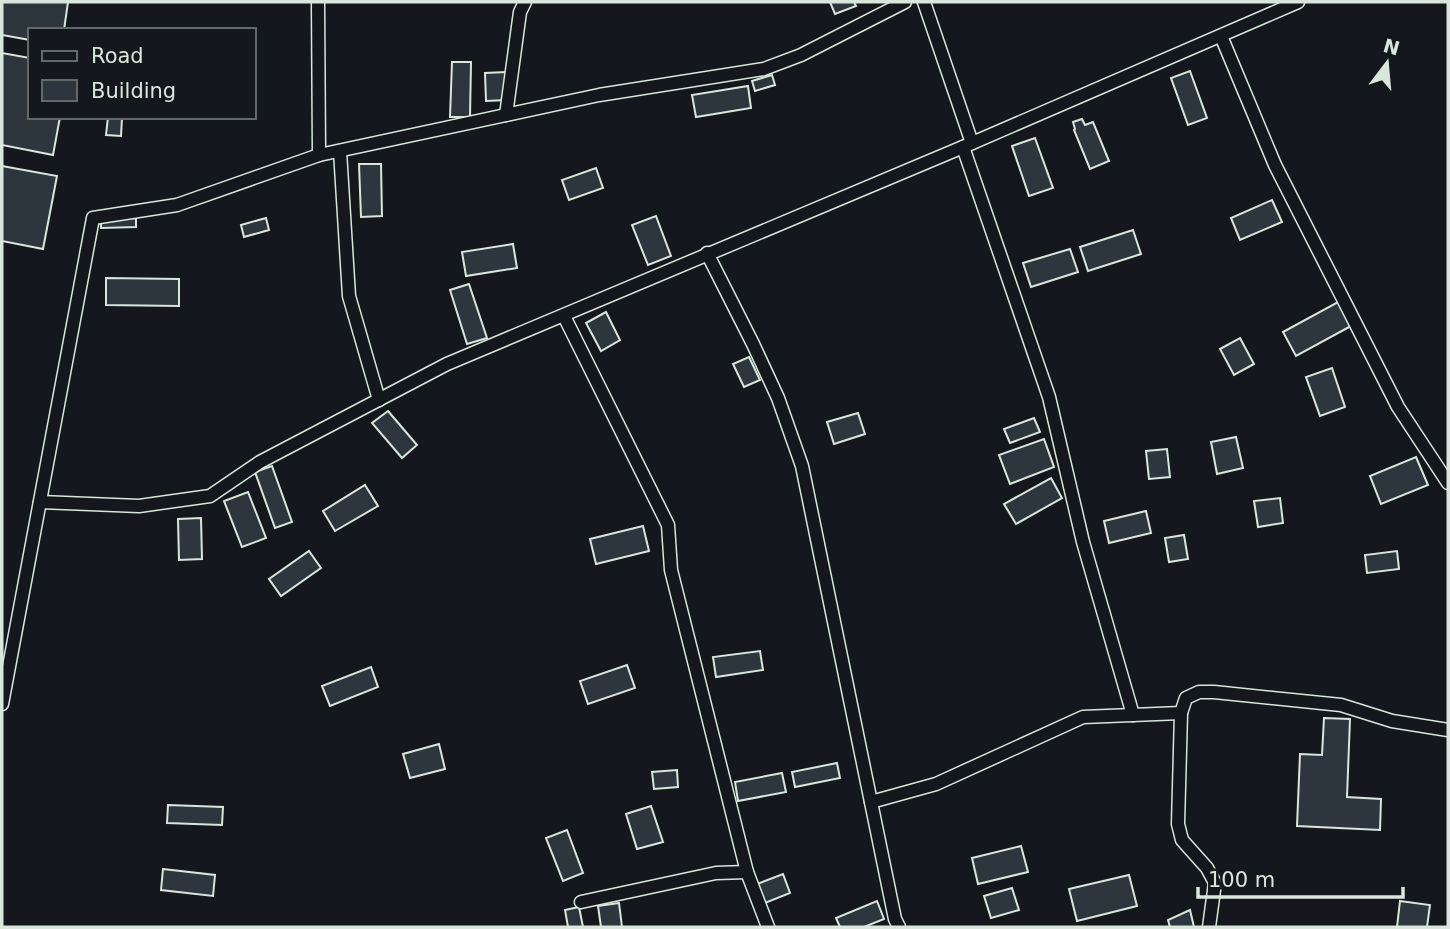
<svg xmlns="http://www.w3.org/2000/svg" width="1450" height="929" font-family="'DejaVu Sans',sans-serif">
	<rect width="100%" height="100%" fill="#14181c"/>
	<g fill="#2c363c" stroke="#d8e6dc" stroke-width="2">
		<polygon points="2,2 68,2 64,30 30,30 30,40 2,35"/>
		<polygon points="830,2 854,2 856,6 835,14"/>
		<polygon points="2,53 30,58 30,117 60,117 53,155 2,145"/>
		<polygon points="452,62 471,62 470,117 450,117"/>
		<polygon points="1190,71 1207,118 1188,125 1171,78"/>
		<polygon points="506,72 507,100 486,101 485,73"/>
		<polygon points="772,75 775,85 755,91 752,81"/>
		<polygon points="748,86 751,108 696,117 692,95"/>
		<polygon points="108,117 122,118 121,136 106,135"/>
		<polygon points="1082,119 1085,125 1093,122 1109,161 1090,169 1074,130 1075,129 1073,122"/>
		<polygon points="1035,138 1053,188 1029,196 1012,146"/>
		<polygon points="359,164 381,164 382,216 361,217"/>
		<polygon points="2,166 57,176 43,249 2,241"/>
		<polygon points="596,168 603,188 569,200 562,180"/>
		<polygon points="1272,200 1282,222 1240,240 1231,218"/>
		<polygon points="656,216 671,256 648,265 632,225"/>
		<polygon points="136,218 136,227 101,228 101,219"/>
		<polygon points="266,218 269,230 244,237 241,225"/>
		<polygon points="1133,230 1141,254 1088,271 1080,247"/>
		<polygon points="513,244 517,268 466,276 462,252"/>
		<polygon points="1070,249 1078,272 1031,287 1023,263"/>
		<polygon points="106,278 179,279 179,306 106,305"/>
		<polygon points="469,284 487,338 467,344 450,290"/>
		<polygon points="1338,302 1351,326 1296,356 1283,332"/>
		<polygon points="606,312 620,340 601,351 586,323"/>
		<polygon points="1240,338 1254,364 1234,375 1220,349"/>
		<polygon points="749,357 760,380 744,387 733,364"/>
		<polygon points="1332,368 1345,407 1320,416 1306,377"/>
		<polygon points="388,411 417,445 402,458 372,423"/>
		<polygon points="858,413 865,434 834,444 827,422"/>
		<polygon points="1034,418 1040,432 1010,443 1004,429"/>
		<polygon points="1236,437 1243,468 1217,474 1211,442"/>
		<polygon points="1044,439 1054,467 1010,484 999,455"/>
		<polygon points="1167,449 1170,477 1149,479 1146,451"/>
		<polygon points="1416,457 1428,485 1381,504 1370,476"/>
		<polygon points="272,466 292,522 275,528 255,472"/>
		<polygon points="1051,478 1062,498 1016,524 1004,504"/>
		<polygon points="365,485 378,506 335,531 323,511"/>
		<polygon points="248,492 266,538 242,547 224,501"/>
		<polygon points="1280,498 1283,523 1258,527 1254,501"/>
		<polygon points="1146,511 1151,533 1109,543 1104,521"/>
		<polygon points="201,518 202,559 179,560 178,519"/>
		<polygon points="643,526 649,551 596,564 590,539"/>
		<polygon points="1184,535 1188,559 1169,562 1165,538"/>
		<polygon points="309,551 321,568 281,596 269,579"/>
		<polygon points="1397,551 1399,569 1367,573 1365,555"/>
		<polygon points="760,651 763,670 716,677 713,657"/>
		<polygon points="627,665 635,688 588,704 580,681"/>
		<polygon points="371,667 378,687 330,706 322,686"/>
		<polygon points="1324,718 1350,719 1347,797 1381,799 1380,830 1297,826 1300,754 1322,755"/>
		<polygon points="439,744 445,769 410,778 403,754"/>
		<polygon points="837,763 840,778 795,787 792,772"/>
		<polygon points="677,770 678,787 654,789 652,772"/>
		<polygon points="782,773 786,792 738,801 735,782"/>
		<polygon points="168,805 223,807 222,825 167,823"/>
		<polygon points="651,806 663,842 637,849 626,814"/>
		<polygon points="567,830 583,873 563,881 546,838"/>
		<polygon points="1021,846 1028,872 978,884 972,858"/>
		<polygon points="163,869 215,875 213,896 161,890"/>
		<polygon points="783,874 790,893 765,903 757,884"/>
		<polygon points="1129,875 1137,906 1077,921 1069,889"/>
		<polygon points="1012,888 1019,910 991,918 984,896"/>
		<polygon points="877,901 884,919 864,927 840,927 836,918"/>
		<polygon points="1400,901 1430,905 1427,927 1397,927"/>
		<polygon points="619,903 622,927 601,927 598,906"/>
		<polygon points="579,907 583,927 568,927 565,910"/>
		<polygon points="1190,910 1194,927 1170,927 1168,920"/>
	</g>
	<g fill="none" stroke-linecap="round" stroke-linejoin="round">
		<g stroke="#d8e6dc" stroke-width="15">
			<g id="minor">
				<polyline points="318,2 319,155"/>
				<polyline points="924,2 972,143"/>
				<polyline points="1221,36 1275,165 1398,407 1448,483"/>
				<polyline points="506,115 520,12 525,2"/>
				<polyline points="963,147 1049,397 1083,542 1133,715"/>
				<polyline points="340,151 349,296 379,400"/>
				<polyline points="707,253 753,344 778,398 802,466 895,919 899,927"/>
				<polyline points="564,316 668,525 671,570 747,872 768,927"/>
				<polyline points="40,502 139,506 210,496 260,462 447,364 963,147 1298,2"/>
				<polyline points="2,704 93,218 177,205 319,155 599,95 764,69 801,55 905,2"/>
				<polyline points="871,802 936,784 1083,717 1181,713"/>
				<polyline points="581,902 716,873 747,872"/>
				<polyline points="1209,927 1215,883 1207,868 1182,840 1178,824 1181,713 1186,698 1199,692 1214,692 1341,705 1392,721 1448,730"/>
			</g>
		</g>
		<use href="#minor" stroke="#14181c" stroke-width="12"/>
	</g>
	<rect width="1450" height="929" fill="none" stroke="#d8e6dc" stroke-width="7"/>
	<rect x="28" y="28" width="228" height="91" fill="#14181c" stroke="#626a69" stroke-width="2"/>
	<rect x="42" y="51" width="35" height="10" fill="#14181c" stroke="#626a69" stroke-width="2"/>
	<text x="91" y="63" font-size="21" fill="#d8e6dc">Road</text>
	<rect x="42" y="80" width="35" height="21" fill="#2c363c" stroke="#626a69" stroke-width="2"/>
	<text x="91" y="98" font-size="21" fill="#d8e6dc">Building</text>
	<g transform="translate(1387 63) rotate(16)" stroke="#14181c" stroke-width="5" paint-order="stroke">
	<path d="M0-5L12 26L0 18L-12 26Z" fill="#d8e6dc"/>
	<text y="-10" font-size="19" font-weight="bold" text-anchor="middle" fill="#d8e6dc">N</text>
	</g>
	<path d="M1198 887v10h205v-10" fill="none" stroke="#d8e6dc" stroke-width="3.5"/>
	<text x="1208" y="887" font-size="21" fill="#d8e6dc" stroke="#14181c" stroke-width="5" paint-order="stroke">100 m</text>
</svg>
